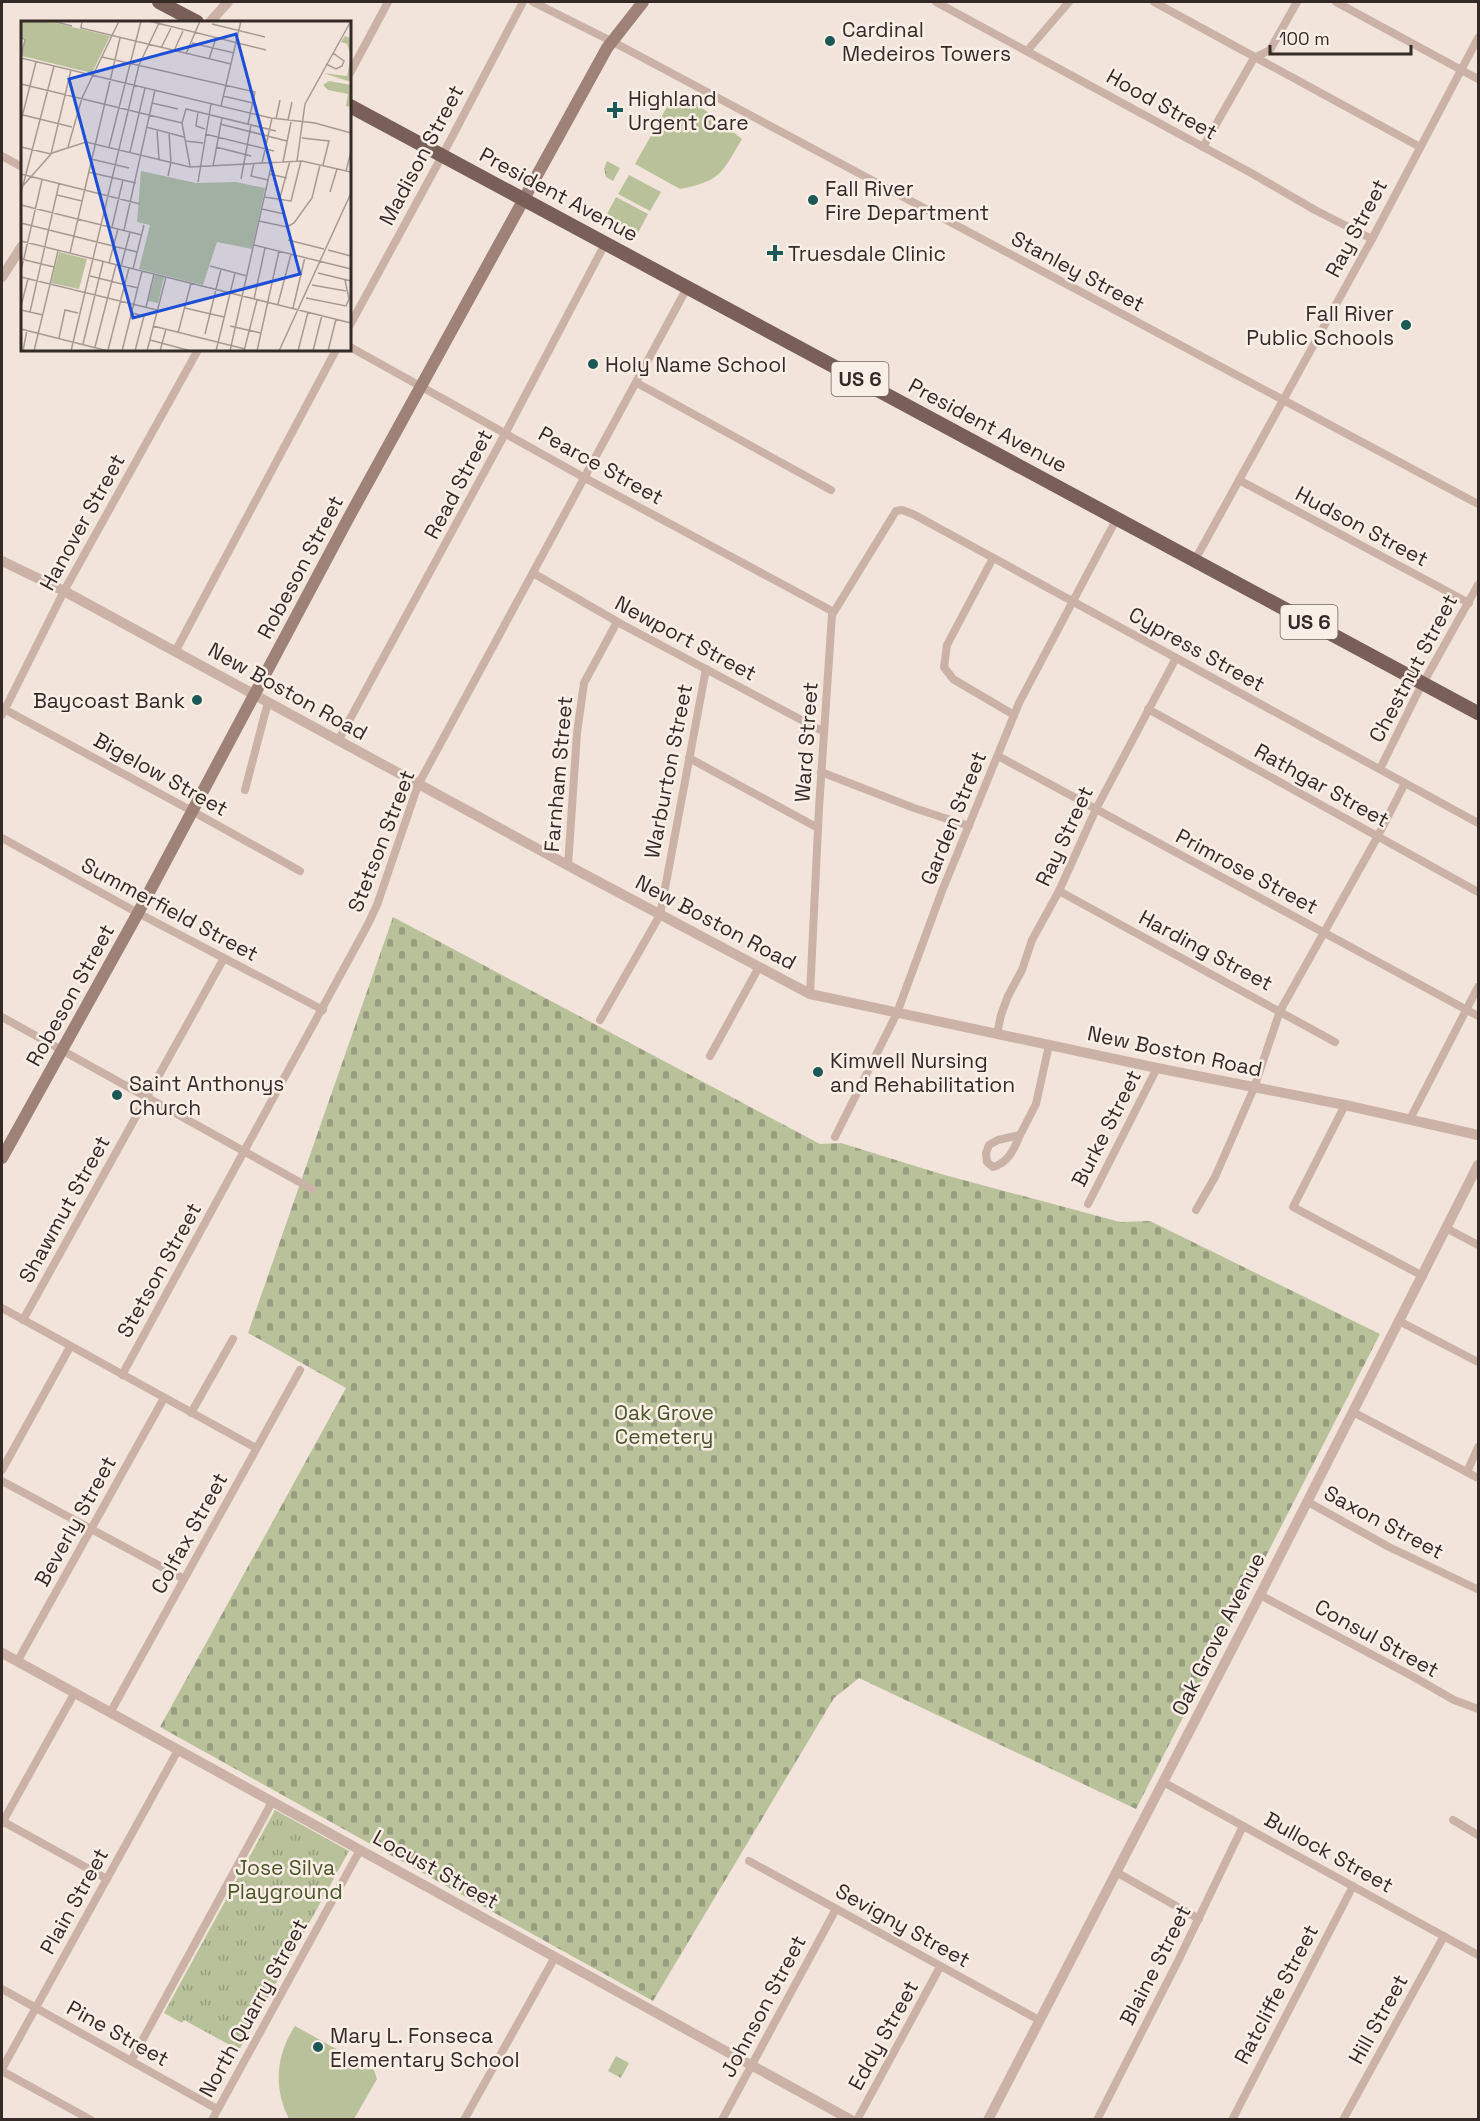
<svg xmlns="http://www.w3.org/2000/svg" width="1480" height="2121" font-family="'Space Grotesk',sans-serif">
	<defs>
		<pattern id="grass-tufts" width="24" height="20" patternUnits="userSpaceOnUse" patternTransform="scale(1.5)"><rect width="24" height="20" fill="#b9c19a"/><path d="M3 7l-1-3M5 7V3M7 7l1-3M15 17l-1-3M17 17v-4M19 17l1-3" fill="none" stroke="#979d7e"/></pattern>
		<pattern id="cemetery-stones" width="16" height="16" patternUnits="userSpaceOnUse" patternTransform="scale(1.5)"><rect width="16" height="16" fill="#b9c19a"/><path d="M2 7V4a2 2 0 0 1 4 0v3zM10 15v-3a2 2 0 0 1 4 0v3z" fill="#979d7e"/></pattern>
	</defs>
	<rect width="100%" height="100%" fill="#f2e4da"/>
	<g fill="url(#grass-tufts)">
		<polygon points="607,161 620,168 613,181 606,177 604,169"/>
		<polygon points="275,1810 349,1851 239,2050 184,2020 182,2023 164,2013"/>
		<polygon points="616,2056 629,2063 621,2078 608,2071"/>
	</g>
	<polygon fill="url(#cemetery-stones)" points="393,917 820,1144 841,1143 941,1174 1120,1222 1150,1221 1380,1334 1136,1809 859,1678 834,1698 653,2001 160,1727 346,1388 248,1333"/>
	<g fill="#b9c19a">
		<path d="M 683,93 L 742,139 C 722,173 721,181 680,189 L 635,164 L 672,98 L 682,96 Z"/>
		<polygon points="629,175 661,192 650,211 618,194"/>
		<polygon points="616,197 648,214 638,233 606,216"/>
		<path d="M 295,2026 L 374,2070 L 377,2079 L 354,2119 L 289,2119 C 273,2088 276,2055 295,2026 Z"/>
	</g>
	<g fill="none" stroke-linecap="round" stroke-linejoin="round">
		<g stroke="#cab2a6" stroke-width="8">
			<polyline points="533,2 617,44 1478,504"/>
			<polyline points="936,2 1253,174 1315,210 1372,239"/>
			<polyline points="1154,2 1420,147"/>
			<polyline points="1336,2 1478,79"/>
			<polyline points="1027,51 1069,2"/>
			<polyline points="350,73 388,2"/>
			<polyline points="1203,147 1254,58 1270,50 1297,2"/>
			<polyline points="2,156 22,167"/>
			<polyline points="350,325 442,156 523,2"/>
			<polyline points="350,347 585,478 832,611 832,615"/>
			<polyline points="637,383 831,490"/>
			<polyline points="1239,480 1469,603"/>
			<polyline points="993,558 947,645 944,667 953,679 1014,715"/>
			<polyline points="1195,560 1372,239 1478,38"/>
			<polyline points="533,573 623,625 824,732"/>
			<polyline points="175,652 336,350"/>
			<polyline points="4,709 192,811 300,871"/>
			<polyline points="1148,709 1478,892"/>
			<polyline points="2,715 64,591 198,350"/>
			<polyline points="338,741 506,432 606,242"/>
			<polyline points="998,756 1478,1016"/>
			<polyline points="689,758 818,828"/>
			<polyline points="1380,769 1417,694 1478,585"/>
			<polyline points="821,772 914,808 969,826"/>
			<polyline points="245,790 268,702"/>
			<polyline points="2,838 138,913 323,1010"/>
			<polyline points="568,866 577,733 584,683 617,622"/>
			<polyline points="1059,891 1335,1042"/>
			<polyline points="810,994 819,808 832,615 896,511 902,510 913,514 1478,823"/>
			<polyline points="2,1017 312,1189"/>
			<polyline points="600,1020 660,915 706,669"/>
			<polyline points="997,1034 1001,1015 1008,996 1022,970 1032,940 1059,891 1096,809 1176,658"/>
			<polyline points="710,1056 759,967"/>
			<polyline points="1345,1105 1293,1207 1423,1276"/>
			<polyline points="1410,1119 1478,987"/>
			<path d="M 1020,1135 C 1014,1149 1009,1162 993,1167 L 987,1162 L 986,1153 L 989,1145 L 998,1140 Z"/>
			<polyline points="1020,1135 1036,1104 1049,1045"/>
			<polyline points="835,1137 897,1013 942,891 1019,703 1117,518"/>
			<polyline points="1088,1204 1157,1068"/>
			<polyline points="1196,1210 1215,1177 1254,1088 1280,1011 1378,836 1405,783"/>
			<polyline points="1446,1228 1478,1245"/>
			<polyline points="2,1308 256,1448"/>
			<polyline points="23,1320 224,958"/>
			<polyline points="1399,1321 1478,1362"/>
			<polyline points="122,1375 367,926 377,905 418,785 688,286"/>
			<polyline points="1353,1412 1478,1478"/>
			<polyline points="191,1413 233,1339"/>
			<polyline points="2,1470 70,1347"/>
			<polyline points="1467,1472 1478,1447"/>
			<polyline points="2,1481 184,1579"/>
			<polyline points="1308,1502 1389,1547 1477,1589"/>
			<polyline points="1260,1595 1412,1676 1454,1700 1478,1709"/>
			<polyline points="17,1662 164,1398"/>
			<polyline points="110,1713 300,1370"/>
			<polyline points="1163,1782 1478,1955"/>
			<polyline points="1453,1820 1478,1835"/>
			<polyline points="2,1821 107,1879"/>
			<polyline points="2,1823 74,1694"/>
			<polyline points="749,1861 1039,2020"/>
			<polyline points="1116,1872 1199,1919"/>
			<polyline points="2,1989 217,2109"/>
			<polyline points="131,2061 272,1802"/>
			<polyline points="2,2069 178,1750"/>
			<polyline points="2,2071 91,2120"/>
			<polyline points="212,2120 360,1850"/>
			<polyline points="464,2120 555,1957"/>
			<polyline points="722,2120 836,1909"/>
			<polyline points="857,2120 940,1967"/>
			<polyline points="1097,2120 1179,1959 1243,1826"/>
			<polyline points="1232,2120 1353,1886"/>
			<polyline points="1343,2120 1444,1936"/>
		</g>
		<g stroke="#cab2a6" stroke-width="10">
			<polyline points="210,22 228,2"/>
			<polyline points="2,277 22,246"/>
			<polyline points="2,561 64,591 582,873 810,994 1157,1068 1345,1105 1478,1135"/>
			<polyline points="2,1653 851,2120"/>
			<polyline points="988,2120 1260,1595 1478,1165"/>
		</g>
		<polyline stroke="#9e8177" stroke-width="12" points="2,1158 138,913 349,517 607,48 643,2"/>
		<g stroke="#785f58" stroke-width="14">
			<polyline points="159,2 197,22"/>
			<polyline points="350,106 1478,713"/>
		</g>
	</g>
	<g fill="#1c5855" stroke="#faefe6" stroke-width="2">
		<circle cx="830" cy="41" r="6"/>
		<path d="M612 101h6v6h6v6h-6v6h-6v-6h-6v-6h6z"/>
		<circle cx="813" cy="200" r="6"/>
		<path d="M772 244h6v6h6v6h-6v6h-6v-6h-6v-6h6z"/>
		<circle cx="1406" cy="325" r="6"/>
		<circle cx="593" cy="364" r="6"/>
		<circle cx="197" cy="700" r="6"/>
		<circle cx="818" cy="1072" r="6"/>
		<circle cx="117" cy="1095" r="6"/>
		<circle cx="318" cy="2047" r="6"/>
	</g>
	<g text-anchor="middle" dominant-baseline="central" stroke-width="5" stroke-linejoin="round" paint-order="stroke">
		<g fill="#faefe6" stroke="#716560" stroke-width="1.5">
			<rect x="831.5" y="362" width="57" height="34" rx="4.5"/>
			<rect x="1280.5" y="605" width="57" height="34" rx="4.5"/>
		</g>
		<g font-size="20" font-weight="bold" fill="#362a27">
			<text x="860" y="379">US 6</text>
			<text x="1309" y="622">US 6</text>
		</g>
		<g font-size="21" fill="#362a27" stroke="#faefe6" text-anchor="start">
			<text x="842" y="29">Cardinal<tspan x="842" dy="24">Medeiros Towers</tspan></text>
			<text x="628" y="98">Highland<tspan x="628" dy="24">Urgent Care</tspan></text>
			<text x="825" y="188">Fall River<tspan x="825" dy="24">Fire Department</tspan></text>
			<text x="788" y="253">Truesdale Clinic</text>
			<text x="1394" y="313" text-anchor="end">Fall River<tspan x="1394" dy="24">Public Schools</tspan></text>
			<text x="605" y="364">Holy Name School</text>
			<text x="185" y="700" text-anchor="end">Baycoast Bank</text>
			<text x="830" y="1060">Kimwell Nursing<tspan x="830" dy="24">and Rehabilitation</tspan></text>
			<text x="129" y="1083">Saint Anthonys<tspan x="129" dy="24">Church</tspan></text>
			<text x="330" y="2035">Mary L. Fonseca<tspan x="330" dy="24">Elementary School</tspan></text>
		</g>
		<g font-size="21" fill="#362a27" stroke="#faefe6">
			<text transform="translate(1162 104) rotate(29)">Hood Street</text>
			<text transform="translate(421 155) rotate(-62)">Madison Street</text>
			<text transform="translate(559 194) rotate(28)">President Avenue</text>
			<text transform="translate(1356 228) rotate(-62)">Ray Street</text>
			<text transform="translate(1078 271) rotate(28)">Stanley Street</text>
			<text transform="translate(988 425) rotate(28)">President Avenue</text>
			<text transform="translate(601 465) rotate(29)">Pearce Street</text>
			<text transform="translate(458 484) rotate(-62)">Read Street</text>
			<text transform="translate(82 522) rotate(-61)">Hanover Street</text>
			<text transform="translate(1362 526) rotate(28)">Hudson Street</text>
			<text transform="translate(300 567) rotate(-62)">Robeson Street</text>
			<text transform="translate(686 638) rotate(28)">Newport Street</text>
			<text transform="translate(1197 649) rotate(29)">Cypress Street</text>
			<text transform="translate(1413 668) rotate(-62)">Chestnut Street</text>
			<text transform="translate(288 691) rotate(29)">New Boston Road</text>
			<text transform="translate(806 742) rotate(-86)">Ward Street</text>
			<text transform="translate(668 771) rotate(-79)">Warburton Street</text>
			<text transform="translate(161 774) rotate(29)">Bigelow Street</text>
			<text transform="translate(558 774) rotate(-85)">Farnham Street</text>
			<text transform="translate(1322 785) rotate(29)">Rathgar Street</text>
			<text transform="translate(953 818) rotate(-68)">Garden Street</text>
			<text transform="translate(1064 836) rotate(-65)">Ray Street</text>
			<text transform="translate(381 841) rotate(-69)">Stetson Street</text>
			<text transform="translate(1247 871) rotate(28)">Primrose Street</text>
			<text transform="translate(170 909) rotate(28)">Summerfield Street</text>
			<text transform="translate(716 922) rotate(28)">New Boston Road</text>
			<text transform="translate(1206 950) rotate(28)">Harding Street</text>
			<text transform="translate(70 995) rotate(-61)">Robeson Street</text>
			<text transform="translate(1175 1051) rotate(12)">New Boston Road</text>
			<text transform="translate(1106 1128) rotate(-63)">Burke Street</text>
			<text transform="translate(64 1209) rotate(-61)">Shawmut Street</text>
			<text transform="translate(159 1270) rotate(-61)">Stetson Street</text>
			<text transform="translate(75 1521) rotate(-61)">Beverly Street</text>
			<text transform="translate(1384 1522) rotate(28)">Saxon Street</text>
			<text transform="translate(189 1533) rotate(-61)">Colfax Street</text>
			<text transform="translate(1218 1634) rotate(-63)">Oak Grove Avenue</text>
			<text transform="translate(1377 1638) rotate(29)">Consul Street</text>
			<text transform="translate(1329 1852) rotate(29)">Bullock Street</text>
			<text transform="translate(436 1869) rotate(29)">Locust Street</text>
			<text transform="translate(74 1901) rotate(-61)">Plain Street</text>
			<text transform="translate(903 1925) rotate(29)">Sevigny Street</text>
			<text transform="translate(1155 1965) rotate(-63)">Blaine Street</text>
			<text transform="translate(1276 1994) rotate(-62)">Ratcliffe Street</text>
			<text transform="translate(763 2006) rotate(-62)">Johnson Street</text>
			<text transform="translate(253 2008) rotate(-61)">North Quarry Street</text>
			<text transform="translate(1378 2019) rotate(-61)">Hill Street</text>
			<text transform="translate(118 2033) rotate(29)">Pine Street</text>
			<text transform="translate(883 2035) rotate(-61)">Eddy Street</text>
		</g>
		<g font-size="21" fill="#4a552a" stroke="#faefe6">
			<text x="664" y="1412">Oak Grove<tspan x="664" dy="24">Cemetery</tspan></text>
			<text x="285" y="1867">Jose Silva<tspan x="285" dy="24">Playground</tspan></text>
		</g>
	</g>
	<g transform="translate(21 21)">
		<rect width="330" height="330" fill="#f2e4da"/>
		<path d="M 0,0 L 26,0 L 89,15 L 71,52 L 1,35 L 4,18 L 0,15 ZM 38,231 L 66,238 L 58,268 L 30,262 ZM 134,254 L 143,256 L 137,282 L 127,280 Z" fill="#b9c19a"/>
		<path d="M 37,3 L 58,9 L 53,21 L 49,20 L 45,26 L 46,12 L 35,23 L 32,19 L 42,12 ZM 78,14 L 84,15 L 74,33 L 65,32 L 65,20 ZM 324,15 L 330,17 L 330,61 L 302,52 L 326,55 L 330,35 L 326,23 L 320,21 ZM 55,22 L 61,24 L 64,34 L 59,49 L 47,46 L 55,36 ZM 308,60 L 330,64 L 330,86 L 325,85 L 327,73 L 307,69 L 302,64 Z" fill="#b9c19a"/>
		<path d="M 120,150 L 175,162 L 215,161 L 244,167 L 231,228 L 196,221 L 182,264 L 118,248 L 129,204 L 116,201 Z" fill="#b9c19a"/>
		<path d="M 18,23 L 33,26 L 29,36 L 13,36 L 10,24 Z" fill="#b9c19a"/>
		<path fill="none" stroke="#a79a92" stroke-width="1.5" d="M 31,0 L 51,5M 61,0 L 60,7 L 210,43M 128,0 L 245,29M 191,3 L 244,16M 0,16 L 4,19 L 0,35M 171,22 L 213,32M 140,27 L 150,7M 153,30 L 162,10M 165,33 L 179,0M 81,36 L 234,71 L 227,103M 0,37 L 250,97 L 294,102 L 330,112M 188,38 L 195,17M 305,43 L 315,48 L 321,45 L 323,40 L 312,32M 0,63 L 161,102M 202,75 L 232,82M 131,82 L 157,88M 200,85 L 220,0M 177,91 L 175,105 L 184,108M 2,94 L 51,106M 255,98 L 259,79M 267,99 L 271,81M 0,100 L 15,41M 199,103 L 266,120M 125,106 L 163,116M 136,109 L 138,138M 184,113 L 253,130M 281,117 L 308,120 L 302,144M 164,120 L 182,122M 0,126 L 30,133M 47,126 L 61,77 L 98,0M 88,126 L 120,0M 195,126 L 230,135M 109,131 L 124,67M 30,133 L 50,49M 70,138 L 108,147M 276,140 L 284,83 L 330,0M 262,141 L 270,101M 233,142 L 230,155 L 247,159M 241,142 L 251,97M 169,145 L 161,102 L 165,88 L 255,110M 192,145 L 201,97M 325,150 L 330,131M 67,151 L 115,162M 0,153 L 119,183M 248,153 L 266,157M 147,155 L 150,141 L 148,112M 220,158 L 230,104M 177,161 L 190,83M 0,167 L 31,132 L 65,121 L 169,146 L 281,140 L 330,151M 309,171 L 316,148M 0,172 L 33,45M 36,174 L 61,180M 243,176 L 270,180 L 280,140M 258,180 L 269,140M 0,184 L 121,214M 241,188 L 263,193M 238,200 L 266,206 L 273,202 L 291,177 L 299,144M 0,202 L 116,231M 91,206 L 102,159M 103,209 L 134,69M 267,219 L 303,228M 0,220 L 330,302M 233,224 L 330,248M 307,229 L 330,235M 49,232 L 99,17M 0,238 L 33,246M 88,242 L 97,208M 100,245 L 109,211M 189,245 L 226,255M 112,248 L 123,204M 0,250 L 21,159M 297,252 L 330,260M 69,255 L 117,267M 0,256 L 136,289M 291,264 L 325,270M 285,277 L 325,285 L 328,278 L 324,259M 233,278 L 244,227M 257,283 L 270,233M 0,285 L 7,258M 125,286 L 133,253M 164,287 L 203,296M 272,287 L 284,236M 0,289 L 22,294M 9,291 L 38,163M 111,292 L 123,295 L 114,330M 132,305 L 224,328M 209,305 L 240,312M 0,308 L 87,330M 157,312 L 170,262M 184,313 L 200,248M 38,317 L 44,289 L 57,292M 129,319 L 170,330M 62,323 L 82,241M 74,326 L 95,244M 87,329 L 108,247M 2,330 L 6,309M 13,330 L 37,230M 50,330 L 118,44 L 139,0M 101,330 L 121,250M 126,330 L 145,256M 139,330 L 145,308M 195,330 L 214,252M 209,330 L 251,141M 223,330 L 236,279M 236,330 L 258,230M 258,330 L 330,172M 277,330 L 287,291M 292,330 L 301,294M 307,330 L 315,298"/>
		<path fill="#1d4ed8" fill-opacity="0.15" stroke="#1d4ed8" stroke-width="3" d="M 215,13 L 279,253 L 112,297 L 48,58 Z"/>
		<rect width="330" height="330" fill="none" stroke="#362a27" stroke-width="3"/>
	</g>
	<rect width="1480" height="2121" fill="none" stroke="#362a27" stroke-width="6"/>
	<path d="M1270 45v9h141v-9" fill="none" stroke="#362a27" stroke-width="3"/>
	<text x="1279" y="45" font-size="18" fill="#362a27" stroke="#faefe6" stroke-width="4.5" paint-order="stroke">100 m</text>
</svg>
